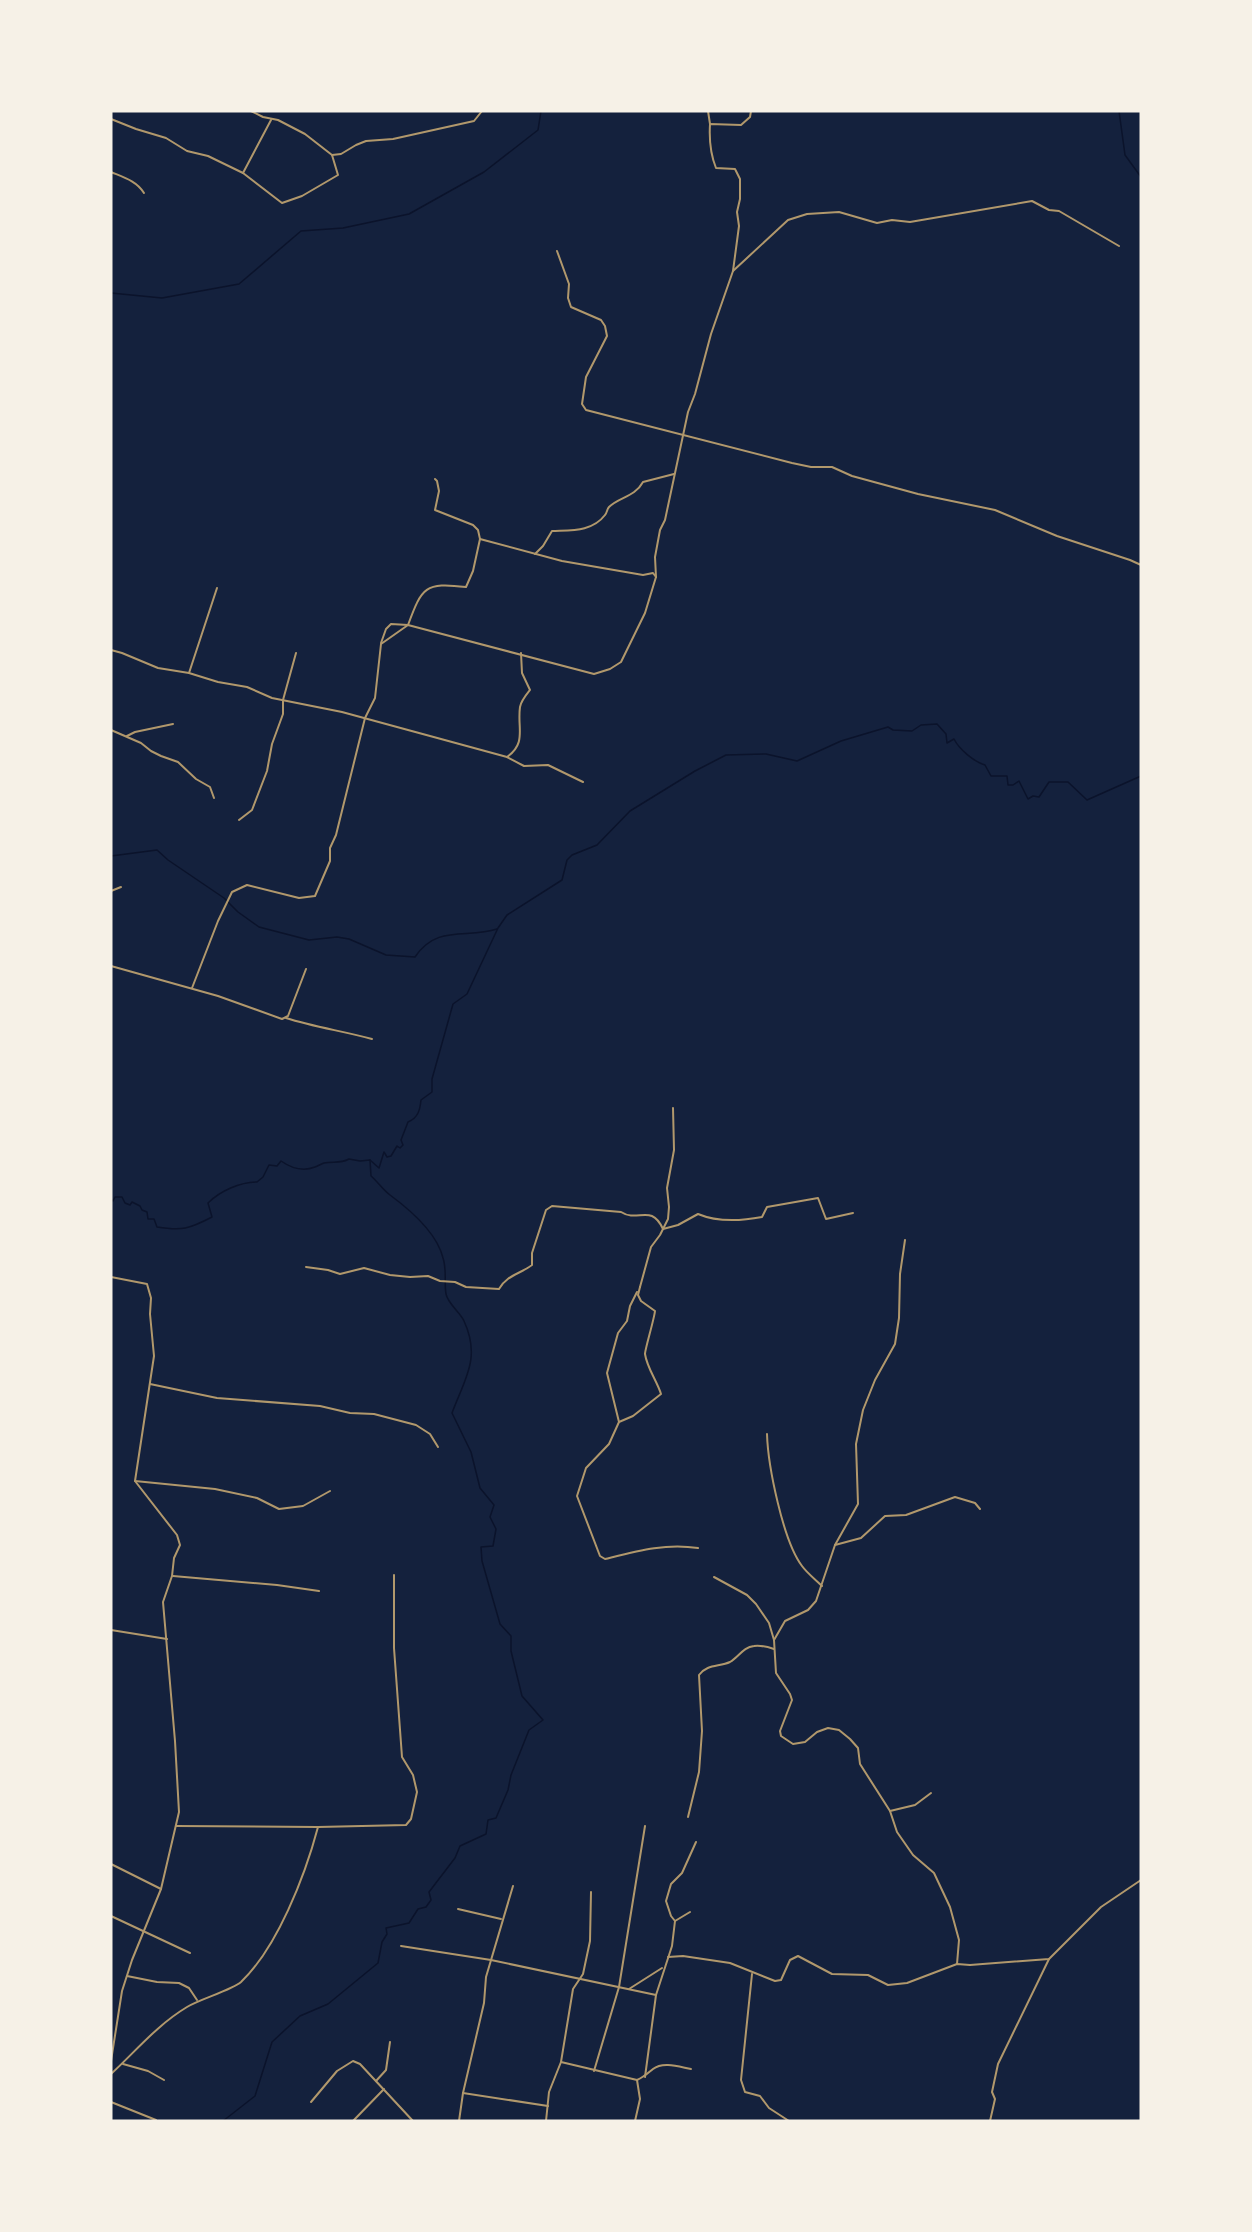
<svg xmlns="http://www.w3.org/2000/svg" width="1252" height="2232" font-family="Quicksand,sans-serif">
	<rect width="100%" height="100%" fill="#14213d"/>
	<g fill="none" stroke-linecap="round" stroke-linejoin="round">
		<g stroke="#0b132b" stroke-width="1.5">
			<polyline points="1119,111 1125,155 1141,177"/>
			<polyline points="111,293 162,298 239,284 301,231 343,228 409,214 484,172 538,130 541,111"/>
			<path d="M 111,856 L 157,850 L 168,860 L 224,898 L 238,912 L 259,927 L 309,940 L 337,937 L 349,939 L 386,955 L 415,957 C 437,924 467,939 497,929"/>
			<path d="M 111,1199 L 113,1201 L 115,1197 L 122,1197 L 125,1203 L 130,1205 L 132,1202 L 140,1206 L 142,1210 L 147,1212 L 148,1219 L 154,1219 L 157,1227 C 182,1231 189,1229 212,1217 L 208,1203 C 220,1191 240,1182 257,1182 L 263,1177 L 269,1165 L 277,1166 L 281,1161 C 291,1168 302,1172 315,1167 C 318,1166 321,1164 324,1163 C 333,1161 340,1164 349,1159 L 360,1161 L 370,1160 L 379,1168 L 384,1152 L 387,1157 L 391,1156 L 397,1146 L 400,1148 L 403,1145 L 401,1140 L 408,1122 C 418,1118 420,1110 421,1100 L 432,1092 L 432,1079 L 453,1004 L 467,994 L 498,928 L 507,915 L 562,880 L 567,860 L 572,855 L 597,845 L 630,811 L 695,771 L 726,755 L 766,754 L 797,761 L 841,741 L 888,727 L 893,730 L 912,731 L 921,725 L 937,724 L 946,734 L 947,743 L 954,739 C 959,749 974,762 985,765 L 991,776 L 1007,776 L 1008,785 L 1013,785 L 1019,781 L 1028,799 L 1033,796 L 1039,797 L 1049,782 L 1068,782 L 1087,800 L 1141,776"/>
			<path d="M 223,2121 L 255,2096 L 272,2042 L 300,2016 L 328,2004 L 378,1963 L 382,1942 L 387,1934 L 386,1928 L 409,1923 L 418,1909 L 426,1907 L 431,1900 L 429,1892 L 455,1858 L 460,1846 L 486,1834 L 488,1820 L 496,1818 L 508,1790 L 511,1775 L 529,1730 L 543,1720 L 522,1696 L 511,1651 L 511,1636 L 500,1624 L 482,1561 L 481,1547 L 493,1546 L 496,1529 L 490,1517 L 494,1505 L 480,1488 L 471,1452 L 452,1413 C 465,1378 481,1358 464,1321 C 460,1312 448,1304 446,1294 C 444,1282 447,1270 443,1258 C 437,1233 409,1209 390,1195 C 383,1190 378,1182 371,1176 L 370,1160"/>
		</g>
		<g stroke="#b1986c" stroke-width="2">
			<polyline points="251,111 263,117 278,120 305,134 332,155 341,154 356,145 366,141 393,139 474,121 482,111"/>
			<polyline points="708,111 710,124"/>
			<polyline points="111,119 136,129 166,138 187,151 208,156 243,173 282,203 302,196 338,175 332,155"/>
			<path d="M 111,172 C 123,177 137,181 144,193"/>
			<polyline points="243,173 271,120"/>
			<polyline points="557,251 569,284 568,298 571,307 601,320 605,326 607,336 586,377 582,404 586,410 792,463 811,467 832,467 852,476 918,494 995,510 1057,536 1130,560 1141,565"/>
			<polyline points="733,271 788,220 807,214 839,212 877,223 892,220 910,222 1032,201 1049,210 1059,211 1119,246"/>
			<polyline points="435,479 437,481 439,491 435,510 473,525 478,530 480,539 562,561 643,575 653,573 656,577"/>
			<path d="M 535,554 L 543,546 L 552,531 C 571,530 592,532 605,515 C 607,513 607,509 609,507 C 619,497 635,497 643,482 L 674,474"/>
			<path d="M 381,643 L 386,629 L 391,624 L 408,625 C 422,587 425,582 466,587 L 473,571 L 480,539"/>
			<polyline points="111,650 122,653 158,668 189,673 218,682 247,687 272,698 342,712 507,757 524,766 548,765 583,782"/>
			<polyline points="189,673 217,588"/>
			<polyline points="111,730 141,743 151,751 161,756 178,762 196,779 210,787 214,798"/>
			<polyline points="127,736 135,732 173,724"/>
			<path d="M 507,757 C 527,743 517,728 520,707 C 521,701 526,695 530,690 L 522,673 L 521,653"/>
			<polyline points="239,820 252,810 267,771 272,744 283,714 283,700 296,653"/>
			<polyline points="111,891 121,887"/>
			<polyline points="111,966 218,996 282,1019 288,1016 306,969"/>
			<path d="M 192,988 L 218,921 L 232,892 L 247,885 L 299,898 L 315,896 L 330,861 L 330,848 L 336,835 L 365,718 L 375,698 L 381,644 L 408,625 L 594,674 L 610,669 L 621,662 L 645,613 L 656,577 L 655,557 L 660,530 L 665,520 L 688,412 L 695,394 L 711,334 L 733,271 L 739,226 L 737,212 L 740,199 L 740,179 L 735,169 L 716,168 C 710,153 709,140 710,124 L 741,125 L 750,117 L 751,111"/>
			<path d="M 286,1018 C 314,1027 343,1031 372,1039"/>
			<path d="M 306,1267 L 328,1270 L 340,1274 L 364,1268 L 390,1275 L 410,1277 L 428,1276 L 440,1281 L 455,1282 L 466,1287 L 499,1289 C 507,1275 520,1274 532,1265 L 532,1253 L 546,1210 L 552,1206 L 621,1212 C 638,1223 651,1203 663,1229 L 678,1225 L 698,1214 C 717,1222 741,1221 762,1217 L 767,1207 L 818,1198 L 826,1219 L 853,1213"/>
			<polyline points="111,1277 147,1284 151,1298 150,1314 154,1356 135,1481 177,1535 180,1545 174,1558 172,1576 163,1602 175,1741 179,1812 161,1889 132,1960 122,1991 111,2061"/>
			<path d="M 640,1287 L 638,1295 L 641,1301 L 655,1311 C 654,1320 645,1349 645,1354 C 647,1368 657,1381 661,1394 L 633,1416 L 619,1422 L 609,1444 L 586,1468 L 577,1496 L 600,1556 L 605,1559 C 637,1551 665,1543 698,1548"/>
			<polyline points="640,1287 651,1247 660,1235 668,1219 669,1207 667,1188 674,1150 673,1108"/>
			<polyline points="150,1384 217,1398 320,1406 350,1413 374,1414 416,1425 430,1434 438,1447"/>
			<polyline points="619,1422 607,1373 618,1333 627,1321 630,1306 637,1292"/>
			<path d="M 767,1434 C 768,1466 783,1541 802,1566 C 807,1573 815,1579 822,1586"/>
			<polyline points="135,1481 215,1489 257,1498 279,1509 303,1506 330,1491"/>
			<polyline points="835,1545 861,1538 885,1516 906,1515 955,1497 975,1503 980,1509"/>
			<polyline points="173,1576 277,1585 319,1591"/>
			<polyline points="714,1577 747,1595 756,1604 769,1623 774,1640 776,1673 790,1694 792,1700 780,1731 781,1736 793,1744 805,1742 817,1732 828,1728 839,1730 850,1739 858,1748 860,1764 890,1811 897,1832 913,1855 934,1873 950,1907 959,1940 957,1964"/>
			<polyline points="111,1630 167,1639"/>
			<polyline points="774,1640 785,1621 808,1610 816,1601 835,1545 858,1504 856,1444 863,1410 875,1380 895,1344 899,1318 900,1274 905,1240"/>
			<polyline points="890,1811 915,1805 931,1793"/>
			<path d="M 688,1817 L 699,1772 L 702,1731 L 699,1675 C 707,1664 719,1667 730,1662 C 739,1657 743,1647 754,1646 C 761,1645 768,1647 774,1649"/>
			<polyline points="176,1826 318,1827 406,1825 411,1819 417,1792 413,1775 402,1757 394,1648 394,1575"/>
			<polyline points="111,1864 161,1889"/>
			<polyline points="458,1909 501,1919"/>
			<polyline points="111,1916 190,1953"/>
			<polyline points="675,1921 671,1916 666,1901 671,1884 682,1873 696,1842"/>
			<polyline points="401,1946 491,1960 656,1995"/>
			<polyline points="668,1957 683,1956 730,1963 775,1981 781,1980 790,1960 798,1956 832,1974 868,1975 888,1985 907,1983 957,1964 970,1965 1049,1959 1101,1907 1141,1880"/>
			<polyline points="752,1974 741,2080 745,2092 760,2096 769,2108 789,2121"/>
			<polyline points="127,1976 157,1982 179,1983 189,1988 197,2000"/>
			<polyline points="629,1989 662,1968"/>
			<path d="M 561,2062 L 637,2080 C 644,2077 648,2073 653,2069 C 663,2061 680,2067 691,2069"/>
			<polyline points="123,2064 148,2071 164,2080"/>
			<polyline points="594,2071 619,1987 645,1826"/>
			<path d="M 111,2074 C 136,2051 157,2025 187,2007 C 200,1999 232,1990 241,1982 C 277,1948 305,1876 318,1827"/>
			<polyline points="645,2077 656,1995 672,1946 675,1921 690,1912"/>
			<polyline points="376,2081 386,2070 390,2042"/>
			<polyline points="463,2093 548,2106"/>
			<polyline points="111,2102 156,2120"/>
			<polyline points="311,2102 337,2071 353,2061 360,2064 413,2121"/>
			<polyline points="353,2121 384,2089"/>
			<polyline points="459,2121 463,2093 484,2003 486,1977 513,1886"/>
			<polyline points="546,2121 549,2092 561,2062 573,1989 583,1974 590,1941 591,1892"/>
			<polyline points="635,2121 640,2099 637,2080"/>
			<polyline points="990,2121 995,2099 992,2092 998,2064 1049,1959"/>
		</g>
	</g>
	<rect width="1252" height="2232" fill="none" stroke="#f6f1e7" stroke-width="225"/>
</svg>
